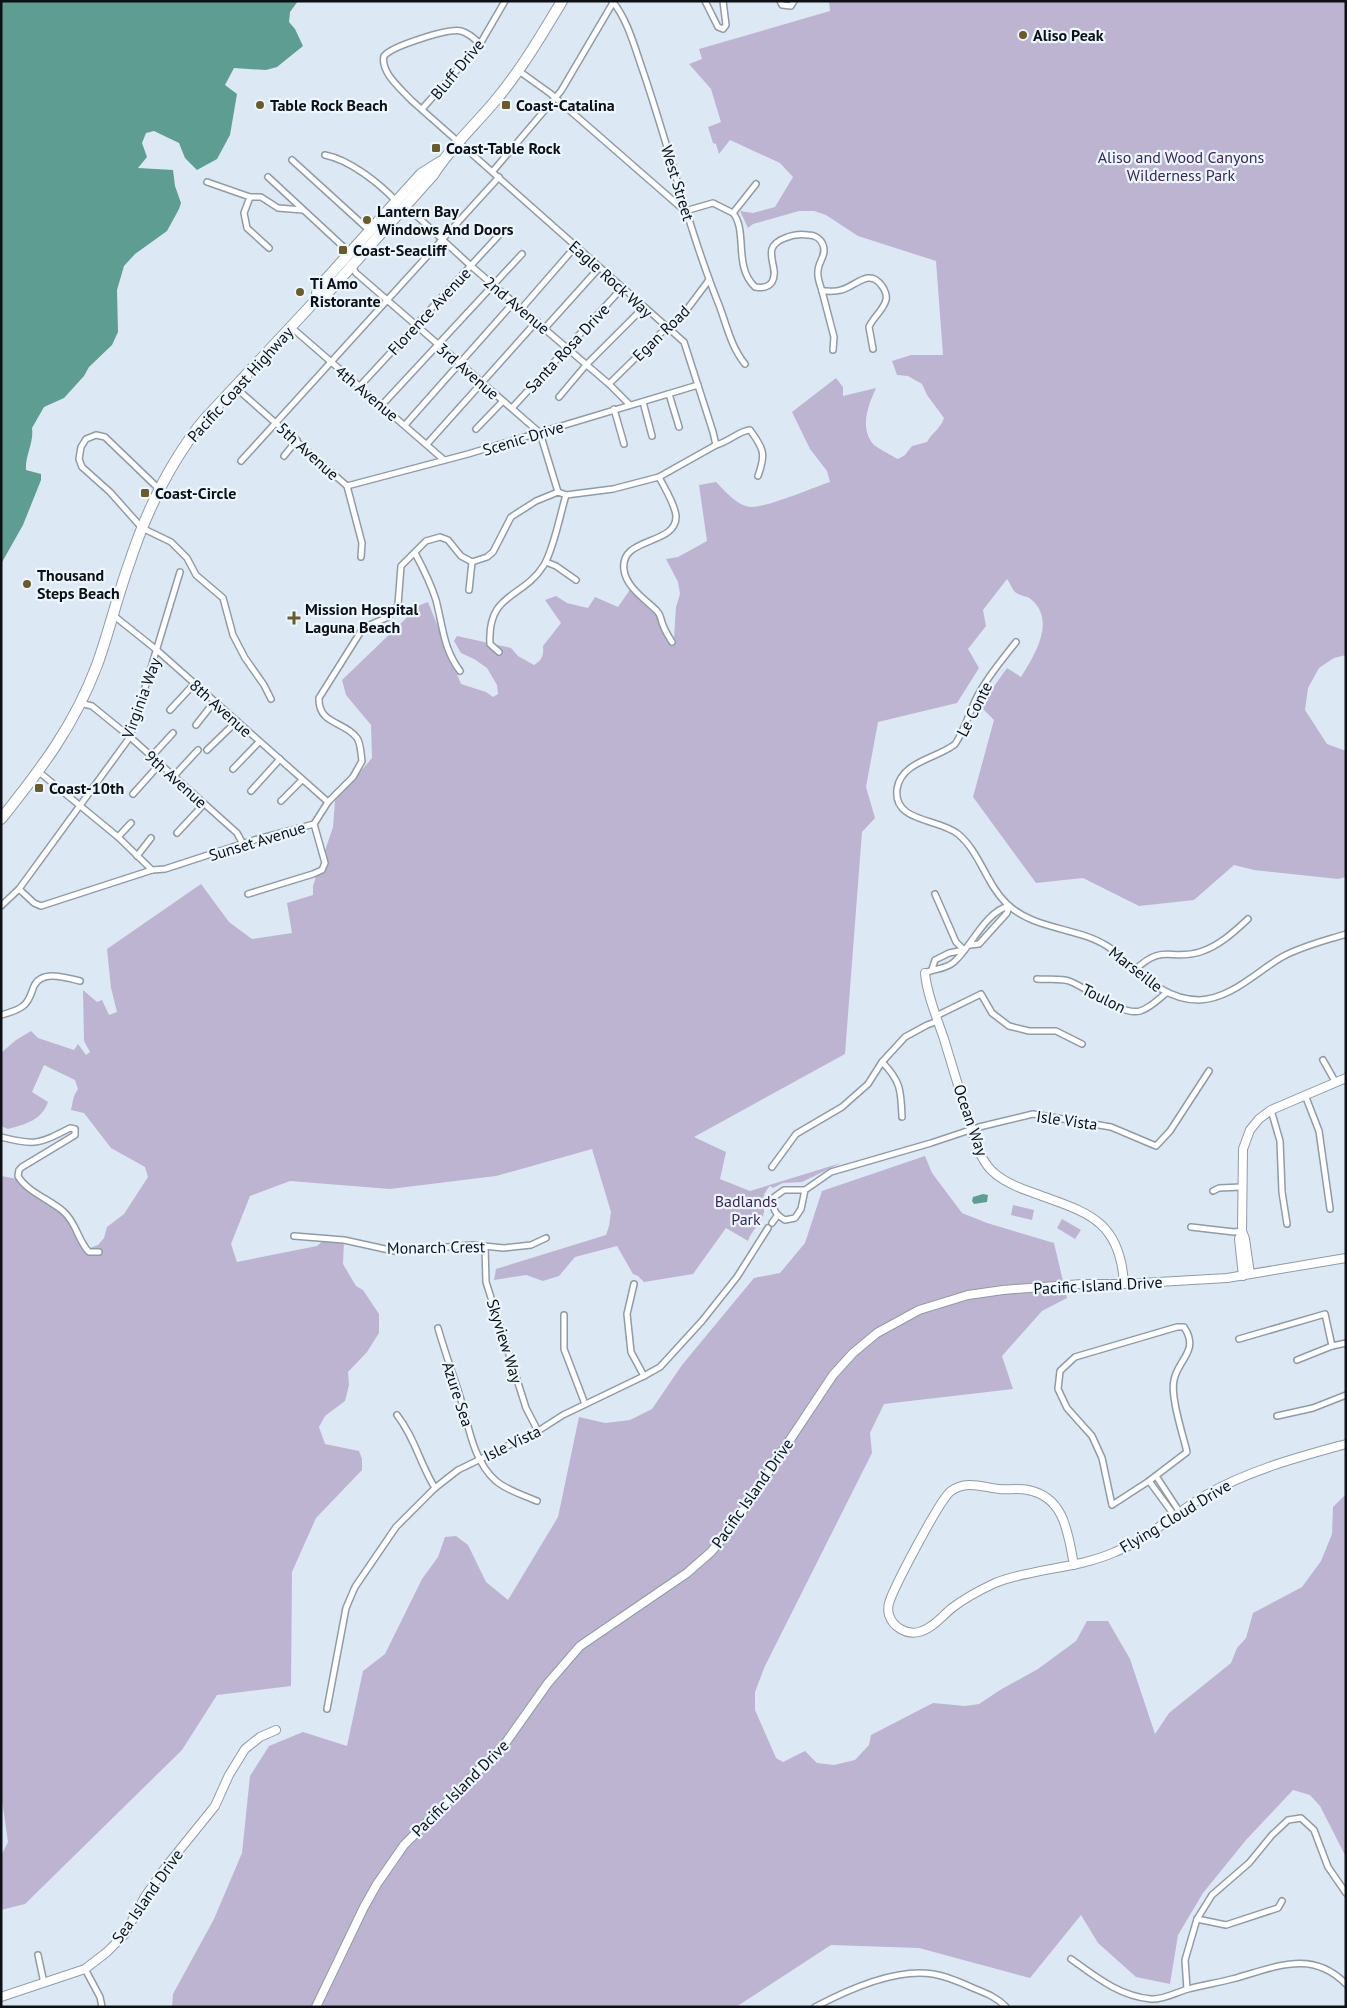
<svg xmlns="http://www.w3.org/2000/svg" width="1347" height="2008" font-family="'PT Sans',sans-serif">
	<rect width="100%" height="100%" fill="#dce9f4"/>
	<g fill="#bdb4d2">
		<path d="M 829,1 L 1346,1 L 1346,655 L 1334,658 L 1319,668 L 1308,688 L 1305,710 L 1327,744 L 1346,751 L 1346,877 L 1338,879 L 1254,870 L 1234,865 L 1194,900 L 1139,906 L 1083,878 L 1036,883 L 973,797 L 994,720 L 980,706 L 1007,668 L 1021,677 C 1034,656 1056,622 1032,600 C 1028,596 1019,596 1015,592 C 1012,589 1010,583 1007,579 L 983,610 L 986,626 L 968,649 L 979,668 L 957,703 L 878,722 L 866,787 L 875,818 L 862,832 L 845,1054 L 694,1137 L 726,1152 L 720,1179 L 750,1191 L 841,1163 L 802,1182 L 783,1183 L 773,1188 L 770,1186 C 757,1200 767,1206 763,1216 C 759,1225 751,1232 748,1241 L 726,1228 L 693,1274 L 644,1282 L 638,1276 L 633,1274 L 617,1246 L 575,1257 L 559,1276 L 543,1281 L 526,1275 L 494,1280 L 496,1269 L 606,1235 L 609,1226 L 611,1212 L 592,1149 L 496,1176 L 390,1189 L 290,1181 L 250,1196 L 231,1244 L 237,1262 L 317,1246 L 324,1240 L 344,1241 L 343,1264 L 356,1286 L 363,1290 L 379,1314 L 379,1333 L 367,1352 L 348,1372 L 349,1385 L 345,1401 L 325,1416 L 319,1427 L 325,1444 L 359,1451 L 362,1459 L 362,1470 L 316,1518 L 292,1572 L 291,1686 L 217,1695 L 182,1750 L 25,1904 L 1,1910 L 1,1856 L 8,1842 L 1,1793 L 1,1176 L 18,1179 L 67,1211 L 90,1248 L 98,1245 L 104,1238 L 107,1227 L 124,1214 L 148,1177 L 145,1167 L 111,1148 L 84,1113 L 71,1110 L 74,1096 L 78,1089 L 75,1080 L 44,1065 L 32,1092 L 48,1102 C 42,1120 26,1124 8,1129 L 1,1126 L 1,1053 L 16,1040 L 31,1031 L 38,1038 L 74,1050 L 78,1044 L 86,1055 L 90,1052 L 84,1041 L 83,990 L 97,1002 L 102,1000 L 109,1015 L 117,1012 L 111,988 L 107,949 L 201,884 L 229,922 L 252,939 L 292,933 L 287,903 L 313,895 L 313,886 L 333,827 L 335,801 L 372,758 L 371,725 L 346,695 L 342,680 L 420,605 L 428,602 L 461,684 L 486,692 L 493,697 L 498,694 L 497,685 L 487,668 L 474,659 L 461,653 L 454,641 L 457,636 L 511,648 L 518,656 L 534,665 C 542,660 544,655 543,646 L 561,623 L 545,600 L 556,596 L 567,603 L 588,608 L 595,597 L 618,607 L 634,584 L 656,607 L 668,636 L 674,638 L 676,607 L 680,594 L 678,582 L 666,559 L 678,557 L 707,541 L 699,485 L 716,482 C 725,491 737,506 751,507 C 769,507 811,488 830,482 L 827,471 L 810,449 L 792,412 L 836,378 L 843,387 L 843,396 L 876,388 C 868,406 859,428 874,445 C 876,447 894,457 898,459 L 905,455 L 912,446 L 927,442 C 932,433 941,428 944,418 L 927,395 L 922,384 L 908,376 L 897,375 L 892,361 L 911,355 L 943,355 L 936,261 L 858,236 L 826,215 L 814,211 L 799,211 L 753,224 L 748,228 L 740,211 L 753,213 L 775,207 L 793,177 L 780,163 L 730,140 L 719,154 L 716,144 L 713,143 L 708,127 L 721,122 L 711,89 L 689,64 L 702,59 L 699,49 L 830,11 Z"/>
		<polygon points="925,1156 932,1173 962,1213 987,1223 1054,1243 1067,1298 1042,1311 1002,1356 1013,1389 884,1404 870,1433 872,1453 765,1666 755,1692 755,1710 776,1758 783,1762 805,1751 817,1763 834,1765 855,1760 869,1745 871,1735 933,1703 965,1706 979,1704 1000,1690 1038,1669 1076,1641 1087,1621 1108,1621 1130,1659 1155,1734 1169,1713 1231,1663 1237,1648 1246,1638 1253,1613 1302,1587 1321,1561 1332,1534 1333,1507 1346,1494 1346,1857 1320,1806 1310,1795 1293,1790 1246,1840 1203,1893 1178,1935 1170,1984 1136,1977 1098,1943 1081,1915 1030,1978 919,1948 831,1945 736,2007 172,2007 173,1994 214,1919 242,1853 250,1776 269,1746 303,1732 347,1746 363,1671 385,1654 422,1579 438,1557 445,1537 456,1536 468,1545 486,1582 508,1600 558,1517 579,1417 605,1423 630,1420 652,1409 682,1365 754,1278 780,1273 805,1243 822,1191"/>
		<polygon points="1013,1205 1034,1210 1032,1220 1011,1215"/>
		<polygon points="1062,1219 1081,1230 1075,1239 1057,1228"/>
	</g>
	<g fill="#5e9d92">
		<path d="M 1,1 L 298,1 L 290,12 L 289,22 L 295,29 L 303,46 L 277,67 L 266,70 L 234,68 L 225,85 L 237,94 L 230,135 L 217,159 L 197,170 L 185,158 L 179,143 L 154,131 L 146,133 L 142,143 L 147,157 L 138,168 L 173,170 L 175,186 L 181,203 L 179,209 L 167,231 L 135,254 L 124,266 L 117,290 L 118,332 L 112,345 L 89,367 L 84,376 L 64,398 L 44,407 L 32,428 C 34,443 25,455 26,470 L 41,474 L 41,480 L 23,525 L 1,564 Z"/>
		<polygon points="983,1194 988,1195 987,1202 974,1204 972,1201 973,1197"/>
	</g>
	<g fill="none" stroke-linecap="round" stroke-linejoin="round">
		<g stroke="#8f9ca6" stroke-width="8">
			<g id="street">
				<path d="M 612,1 C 628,19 636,52 644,74 C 670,151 689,230 719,305 C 727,326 731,347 745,364"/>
				<polyline points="705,1 718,27 723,29 726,25 723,1"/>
				<polyline points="780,1 782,5 791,6 794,1"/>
				<path d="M 480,44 C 475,39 469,33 461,31 C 449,28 392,46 384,56 C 380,72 401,89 411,100 L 684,342 L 713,432 L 716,445"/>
				<path d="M 519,71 L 551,94 L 685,211 L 713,203 L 733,213 C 748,231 733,266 755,287 C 761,288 768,288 772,282 C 781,267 758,248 785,238 C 792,235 801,234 808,235 C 815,235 821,239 823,245 C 827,255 818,262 818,271 C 817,278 820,284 822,291 C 828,291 835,292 841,290 C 855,287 869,267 882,286 C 885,290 887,296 886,300 C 883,311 873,317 869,327 L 873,349"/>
				<polyline points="422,109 480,44 505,1"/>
				<path d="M 325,155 C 350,160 379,183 396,201"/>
				<polyline points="292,160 370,231"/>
				<polyline points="493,171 561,91 614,1"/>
				<polyline points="268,177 350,253"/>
				<polyline points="207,182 250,197 261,197 278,208 303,210"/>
				<polyline points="250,197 244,213 247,228 269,248"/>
				<polyline points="406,206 471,266 609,384 630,405"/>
				<polyline points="733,213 756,184"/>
				<polyline points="352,266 356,273 540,433 558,492"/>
				<polyline points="822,291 834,337 833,350"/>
				<polyline points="522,308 575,247"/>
				<polyline points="291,327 444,460"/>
				<polyline points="545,328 599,268"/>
				<polyline points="609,384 666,328 682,316 709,280"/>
				<polyline points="235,387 347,486 362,543 361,557"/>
				<polyline points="359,387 499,235"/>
				<polyline points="669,394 679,427"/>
				<polyline points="559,397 586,365 643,308"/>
				<polyline points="643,402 652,436"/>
				<polyline points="381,406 522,254"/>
				<polyline points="512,408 622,288"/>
				<polyline points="614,409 624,444"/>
				<polyline points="405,425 514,302"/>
				<polyline points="476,429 503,401"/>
				<polyline points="427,444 537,321"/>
				<polyline points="284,456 297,440"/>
				<polyline points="241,461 499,177"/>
				<path d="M 659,477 C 665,489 675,504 676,516 C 677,546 619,536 624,570 C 626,587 646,600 657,611 C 661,615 661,621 663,625 C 665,631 669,637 672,642"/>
				<polyline points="347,486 468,454 698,385"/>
				<polyline points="159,489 105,437 96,435 86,439 81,447 79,459 82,467 110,492 142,528 171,542 187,558 196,575 223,598 233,635 245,658 264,685 271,699"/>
				<path d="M 415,553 C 423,568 431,584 436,600 C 443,627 443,648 460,671"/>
				<polyline points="546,562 556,566 576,580"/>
				<polyline points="469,590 472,562"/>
				<polyline points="113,615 158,651 328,802"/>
				<path d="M 1016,642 C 1002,660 987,677 977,697 C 971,708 961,739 954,745 C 935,759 901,762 897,789 C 893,823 939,818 958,834 C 980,852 986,884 1007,904 C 1034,930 1077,927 1107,946 C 1112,949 1117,954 1122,958 C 1145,978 1167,1000 1199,1000 C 1231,999 1256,972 1282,957 C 1302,946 1324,941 1346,934"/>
				<path d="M 499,652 L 490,644 C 487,592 523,599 544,565 C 554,548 560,515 566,495"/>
				<polyline points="80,703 92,706 130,737 237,833 243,844"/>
				<polyline points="170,710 194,684"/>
				<polyline points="196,725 214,702"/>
				<polyline points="207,750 237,721"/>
				<polyline points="151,757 173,733"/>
				<polyline points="233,769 259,742"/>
				<polyline points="39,772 118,837 152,870"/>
				<polyline points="173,777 198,750"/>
				<polyline points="251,791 280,759"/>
				<polyline points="133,794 159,765"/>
				<polyline points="281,801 302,780"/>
				<polyline points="177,833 204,804"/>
				<polyline points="118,837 131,823"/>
				<polyline points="137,856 151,838"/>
				<path d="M 19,889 L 34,903 L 41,906 L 152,870 L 165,869 L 254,840 L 314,824 L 328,802 L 353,777 L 362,761 C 361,755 361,744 357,738 C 345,721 318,725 319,698 L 363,628 L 388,617 L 398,605 L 401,566 L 426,541 L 440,537 L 448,540 L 461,556 L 472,562 L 487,557 L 493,552 L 511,517 L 536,501 L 558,492 L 566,495 L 613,489 L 659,477 L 716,445 C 729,442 740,430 750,430 C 764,449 766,454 758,476"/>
				<polyline points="248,894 313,874 322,870 325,863 314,824"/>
				<polyline points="935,894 956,942 964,950"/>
				<polyline points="1,906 19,889 130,737 180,572"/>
				<polyline points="970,945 979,944 1007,913 1009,906"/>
				<polyline points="932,969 935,960 949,953 964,950"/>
				<path d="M 1135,970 C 1163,943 1170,961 1200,952 C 1219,946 1234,932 1248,919"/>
				<path d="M 925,973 C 935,968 945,970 954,962 C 971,947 986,911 1009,906"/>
				<path d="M 1037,979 C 1047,980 1060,978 1069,981 C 1088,988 1121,1016 1140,1011 C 1150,1008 1159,999 1166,993"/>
				<path d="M 1,1015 C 8,1013 17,1011 23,1006 C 30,1001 31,993 34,986 C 42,969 67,978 80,981"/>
				<polyline points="936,1016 981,994 992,1013 1009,1026 1029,1031 1056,1031 1082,1044"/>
				<polyline points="1323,1060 1336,1083"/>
				<path d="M 882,1062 C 901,1081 901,1091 902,1117"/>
				<polyline points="1305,1095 1319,1131 1330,1209"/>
				<polyline points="1271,1110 1280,1141 1282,1192 1287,1224"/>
				<path d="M 1,1137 C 35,1146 39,1144 70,1128 L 75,1129 L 75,1135 L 22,1167 L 19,1170 L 18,1176 C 27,1192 51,1200 64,1212 C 77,1224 78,1241 89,1252 L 99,1252"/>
				<polyline points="772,1167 796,1134 842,1107 868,1084 882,1062 905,1037 927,1025 938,1021"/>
				<path d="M 805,1190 L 801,1209 L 795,1218 L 785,1220 C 775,1214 772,1209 773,1198 L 784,1190 L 805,1190 L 831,1172 L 931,1143 L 979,1127 L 1033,1114 L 1111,1127 L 1156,1146 L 1170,1131 L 1209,1071"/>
				<polyline points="1213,1191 1219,1188 1242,1187"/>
				<polyline points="772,1223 777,1216"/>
				<polyline points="1191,1227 1234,1232 1242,1231"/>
				<polyline points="294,1236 344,1240 394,1251 473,1245 504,1248 531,1245 546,1238"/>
				<polyline points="485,1246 486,1282 526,1408 538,1431"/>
				<polyline points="634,1284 627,1314 631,1352 644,1376"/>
				<polyline points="564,1315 564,1349 585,1404"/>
				<path d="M 1177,1327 L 1184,1327 C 1200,1351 1178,1359 1174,1380 C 1170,1396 1183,1435 1187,1452 L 1149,1481 L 1112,1505 L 1102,1458 L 1092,1436 L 1067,1408 L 1058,1389 L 1060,1371 L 1075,1357 Z"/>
				<path d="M 438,1328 C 444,1349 451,1369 458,1390 C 468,1420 471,1459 496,1481 C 508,1491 523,1495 537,1501"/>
				<polyline points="1239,1339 1325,1314 1332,1346"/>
				<polyline points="1297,1360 1332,1346 1346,1343"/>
				<path d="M 397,1415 C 415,1438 420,1464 435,1488"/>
				<polyline points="1277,1416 1313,1408 1346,1395"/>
				<polyline points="1156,1476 1179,1511"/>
				<polyline points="1149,1481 1174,1515"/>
				<polyline points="327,1709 346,1608 355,1587 396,1527 435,1488 458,1470 538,1431 563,1415 644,1376 660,1367 702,1321 737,1277 768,1228"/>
				<polyline points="1197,1919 1226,1925 1278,1908 1282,1901"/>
				<polyline points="38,1955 44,1983"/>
				<path d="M 1071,1959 C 1096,1977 1119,1996 1151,1999 C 1163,2000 1177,1992 1188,1989 C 1202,1985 1218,1983 1232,1979 C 1274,1968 1311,1948 1346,1984"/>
				<polyline points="85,1969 100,1997 102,2007"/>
				<polyline points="1187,1989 1185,1960 1197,1919 1212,1895 1249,1863 1272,1835 1288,1820 1301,1818 1314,1830 1328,1867 1346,1893"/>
				<path d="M 815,2007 C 847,1990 896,1968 933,1974 C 946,1976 960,1982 973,1988 C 985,1993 997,1997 1006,2007"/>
			</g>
		</g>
		<g stroke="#8f9ca6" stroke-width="10">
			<g id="secondary">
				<path d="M 925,973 C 927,995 937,1018 944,1039 C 951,1062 958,1085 965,1108 C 972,1128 976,1154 991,1170 C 1002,1181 1016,1187 1031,1192 C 1084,1212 1120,1217 1124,1284"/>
				<polyline points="1242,1231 1239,1239 1243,1276"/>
				<polyline points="1250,1274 1245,1239 1242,1231 1243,1149 1250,1130 1259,1119 1271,1110 1346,1078"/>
				<path d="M 1074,1565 C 1068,1534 1065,1497 1028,1490 C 1018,1488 1008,1490 999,1489 C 982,1487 966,1480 951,1491 C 940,1499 894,1587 889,1603 C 888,1607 888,1611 889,1615 C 893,1627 906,1635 919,1632 C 932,1629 942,1616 952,1608 C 965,1598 980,1590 995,1583 C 1033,1568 1077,1569 1115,1552 C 1148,1539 1175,1513 1206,1495 C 1249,1470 1299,1457 1346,1444"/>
				<polyline points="1,1997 85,1969 107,1952 125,1934 144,1898 165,1868 215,1806 229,1775 245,1749 260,1737 276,1730"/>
				<polyline points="316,2007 364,1907 377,1884 404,1845 504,1745 548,1683 580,1646 687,1573 711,1552 734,1524 833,1375 853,1353 877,1333 919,1310 968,1295 1003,1290 1082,1284 1124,1284 1227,1278 1346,1258"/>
			</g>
		</g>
		<g stroke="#8f9ca6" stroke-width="12">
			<g id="highway">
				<polyline points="316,300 318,288 421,174 440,162"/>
				<path d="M 1,819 C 41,769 74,726 97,665 C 109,632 117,597 129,564 C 146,512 170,462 204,420 L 316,300 L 324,297 L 433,175 C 450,148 474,126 495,101 C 521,70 541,36 562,1"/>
			</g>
		</g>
		<use href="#street" stroke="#fff" stroke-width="5"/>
		<use href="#secondary" stroke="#fff" stroke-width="8"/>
		<use href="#highway" stroke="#fff" stroke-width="10"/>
	</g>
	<g fill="#6a5b28" stroke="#ebf6ff" stroke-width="2">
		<circle cx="1023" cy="35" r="5"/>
		<circle cx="260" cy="105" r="5"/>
		<rect x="501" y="100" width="10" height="10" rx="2.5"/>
		<rect x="431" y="143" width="10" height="10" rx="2.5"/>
		<circle cx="367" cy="220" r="5"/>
		<rect x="338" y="245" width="10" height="10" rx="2.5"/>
		<circle cx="300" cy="292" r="5"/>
		<rect x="140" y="488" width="10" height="10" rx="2.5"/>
		<circle cx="27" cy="584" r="5"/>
		<path d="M291.5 610.5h5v5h5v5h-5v5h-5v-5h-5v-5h5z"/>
		<rect x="34" y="783" width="10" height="10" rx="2.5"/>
	</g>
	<g text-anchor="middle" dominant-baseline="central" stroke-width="4.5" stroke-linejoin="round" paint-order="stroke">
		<g font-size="16" font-weight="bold" fill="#0d1115" stroke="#ebf6ff" text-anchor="start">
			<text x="1033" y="35">Aliso Peak</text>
			<text x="270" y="105">Table Rock Beach</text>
			<text x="516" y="105">Coast-Catalina</text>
			<text x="446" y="148">Coast-Table Rock</text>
			<text x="377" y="211">Lantern Bay<tspan x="377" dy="18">Windows And Doors</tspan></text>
			<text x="353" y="250">Coast-Seacliff</text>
			<text x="310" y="283">Ti Amo<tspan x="310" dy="18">Ristorante</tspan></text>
			<text x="155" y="493">Coast-Circle</text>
			<text x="37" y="575">Thousand<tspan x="37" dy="18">Steps Beach</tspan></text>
			<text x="305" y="609">Mission Hospital<tspan x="305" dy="18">Laguna Beach</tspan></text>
			<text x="49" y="788">Coast-10th</text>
		</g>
		<g font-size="16" fill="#0d1115" stroke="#ebf6ff">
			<text transform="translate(457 69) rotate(-50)">Bluff Drive</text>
			<text transform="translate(678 183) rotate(73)">West Street</text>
			<text transform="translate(611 279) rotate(42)">Eagle Rock Way</text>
			<text transform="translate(517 305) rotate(40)">2nd Avenue</text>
			<text transform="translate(429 311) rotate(-47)">Florence Avenue</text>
			<text transform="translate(661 333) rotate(-44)">Egan Road</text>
			<text transform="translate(567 348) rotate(-47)">Santa Rosa Drive</text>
			<text transform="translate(468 371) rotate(41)">3rd Avenue</text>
			<text transform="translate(240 384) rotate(-48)">Pacific Coast Highway</text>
			<text transform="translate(367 393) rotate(40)">4th Avenue</text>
			<text transform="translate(523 438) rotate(-17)">Scenic Drive</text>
			<text transform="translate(308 451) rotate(42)">5th Avenue</text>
			<text transform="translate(141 698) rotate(-70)">Virginia Way</text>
			<text transform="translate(221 708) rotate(42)">8th Avenue</text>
			<text transform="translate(974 709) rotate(-63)">Le Conte</text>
			<text transform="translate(176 779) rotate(42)">9th Avenue</text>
			<text transform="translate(257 841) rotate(-17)">Sunset Avenue</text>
			<text transform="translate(1136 969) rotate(38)">Marseille</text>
			<text transform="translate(1104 998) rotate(26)">Toulon</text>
			<text transform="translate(971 1120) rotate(71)">Ocean Way</text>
			<text transform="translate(1067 1120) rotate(8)">Isle Vista</text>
			<text transform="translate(436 1247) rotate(-1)">Monarch Crest</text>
			<text transform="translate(1098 1285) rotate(-3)">Pacific Island Drive</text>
			<text transform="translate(505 1341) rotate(73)">Skyview Way</text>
			<text transform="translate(458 1394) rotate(72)">Azure Sea</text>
			<text transform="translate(512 1443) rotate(-26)">Isle Vista</text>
			<text transform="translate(752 1493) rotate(-55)">Pacific Island Drive</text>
			<text transform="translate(1175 1516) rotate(-31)">Flying Cloud Drive</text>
			<text transform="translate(460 1788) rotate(-45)">Pacific Island Drive</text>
			<text transform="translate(147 1896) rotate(-55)">Sea Island Drive</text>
		</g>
		<g font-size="16" fill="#3c255e" stroke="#ebf6ff">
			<text x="1181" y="157">Aliso and Wood Canyons<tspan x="1181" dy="18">Wilderness Park</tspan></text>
			<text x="746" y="1201">Badlands<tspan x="746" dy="18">Park</tspan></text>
		</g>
	</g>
	<rect width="1347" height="2008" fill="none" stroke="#0d1115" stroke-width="5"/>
</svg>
